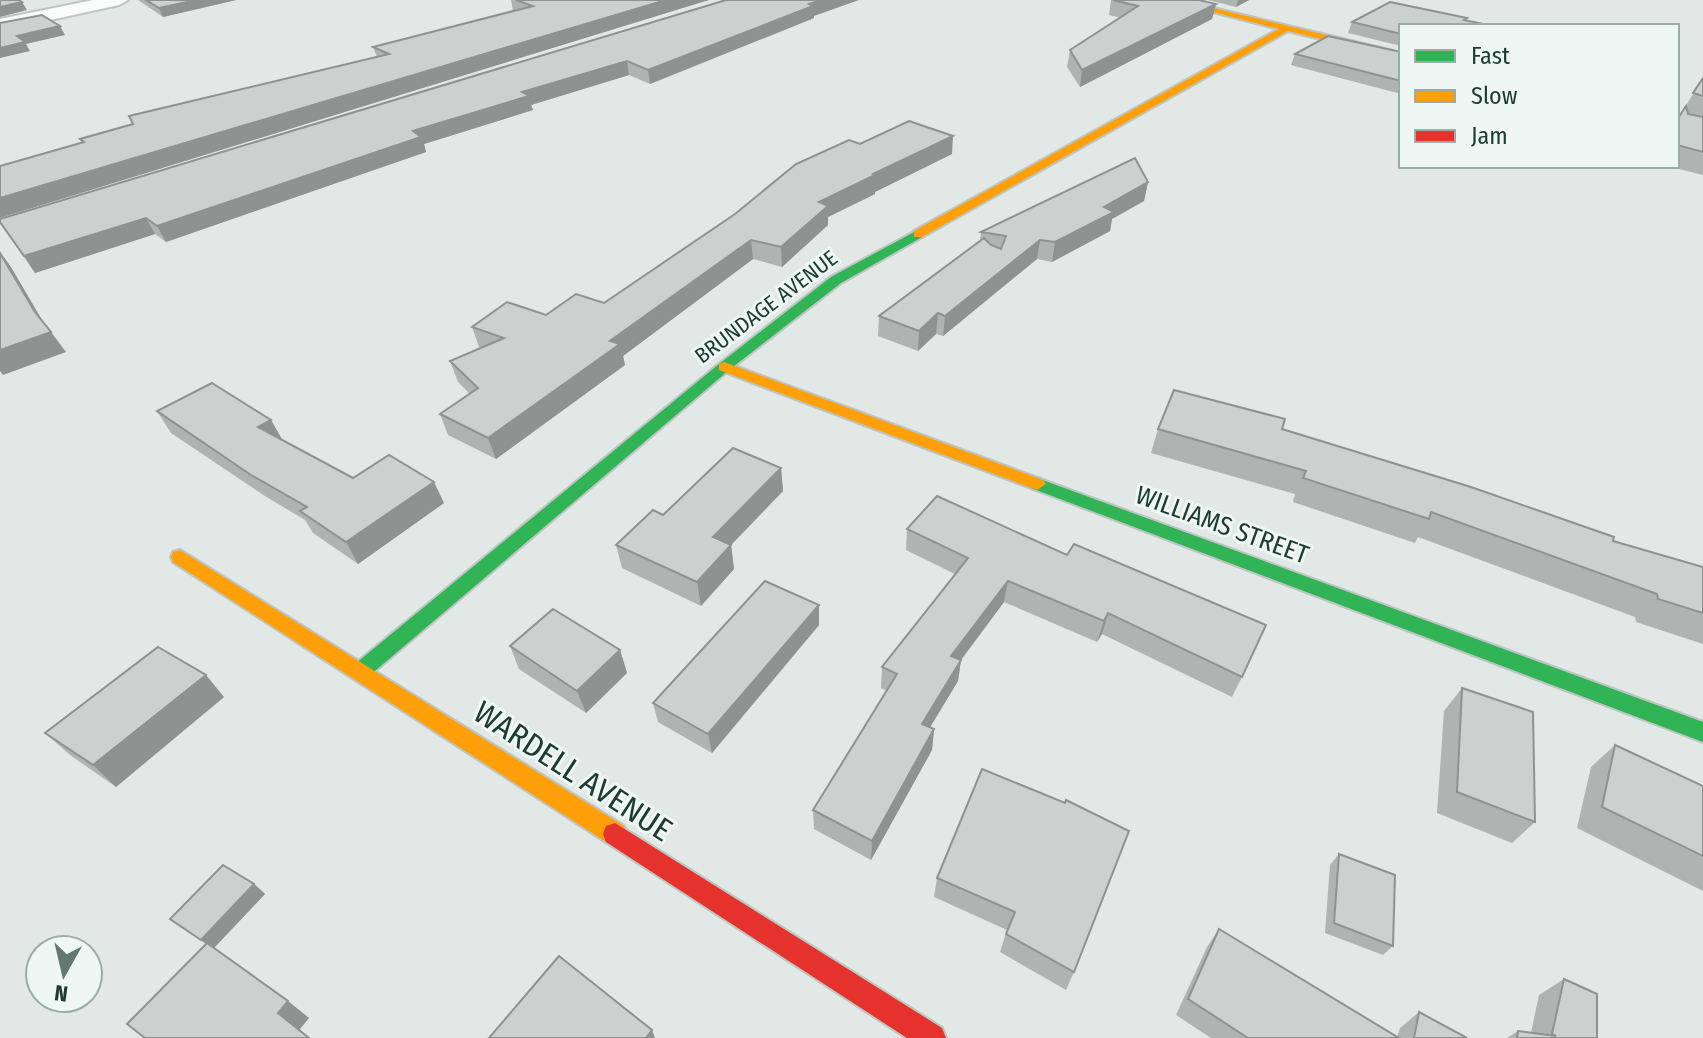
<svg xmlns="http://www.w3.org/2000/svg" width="1703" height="1038" font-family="'Fira Sans Condensed',sans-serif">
	<rect width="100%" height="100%" fill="#e1e8e5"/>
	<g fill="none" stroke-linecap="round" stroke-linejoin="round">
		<g stroke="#bec5c2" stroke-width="4">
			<polygon id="street" points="93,0 128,0 119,5 0,31 0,19"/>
		</g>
		<g stroke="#bdc5c2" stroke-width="4">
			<g id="fast">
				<polygon points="918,230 924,234 922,237 841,283 729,370 369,676 362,679 355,676 352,670 355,664 719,364 831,277"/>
				<polygon points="1037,478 1703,722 1703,742 1031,488 1028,484"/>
			</g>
		</g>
		<g stroke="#bdc5c2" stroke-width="4">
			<g id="slow">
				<polygon points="1166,0 1180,0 1401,53 1401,59 1288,31 922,237 914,237 914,231 1279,29"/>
				<polygon points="724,362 1043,480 1046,484 1037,490 1031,488 719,370 719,364"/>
				<polygon points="180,550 624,826 627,834 624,842 615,845 606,842 173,562 171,557 173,552"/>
			</g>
		</g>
		<g stroke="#bdc5c2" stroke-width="4">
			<polygon id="jam" points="615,823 942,1028 946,1038 907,1038 606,842 603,834 606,826"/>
		</g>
		<use href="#street" fill="#fafcfb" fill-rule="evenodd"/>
		<use href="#fast" fill="#30b455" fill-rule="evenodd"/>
		<use href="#slow" fill="#ff9f0a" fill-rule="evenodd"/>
		<use href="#jam" fill="#e5322d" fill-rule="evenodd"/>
	</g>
	<g fill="#afb4b2">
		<polygon points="138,0 236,0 163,17"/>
		<polygon points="511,0 709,0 82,143 80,139 377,57 373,47 513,11"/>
		<polygon points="726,0 814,16 814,18 650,84 629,75 531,105 533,110 424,144 426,152 166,242 155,234 35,273 0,222"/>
		<polygon points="1111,0 1216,4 1212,19 1080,87 1067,67 1070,50 1121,18 1109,15"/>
		<polygon points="1208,0 1249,0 1236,7"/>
		<polygon points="1466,21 1401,26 1401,46 1348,33 1352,22"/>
		<polygon points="1401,52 1401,94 1291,65 1295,54"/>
		<polygon points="1703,78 1703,175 1667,166 1677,166 1677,120"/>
		<polygon points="860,144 952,154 875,192 875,194 828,217 828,225 782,267 753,259 623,356 625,365 496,459 448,435 440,414 470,394 458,382 450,361 481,348 479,347 472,327 546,315 604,303"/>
		<polygon points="1148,182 1144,201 1112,219 1110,231 1052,262 1037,259 943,336 936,334 918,351 878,336 879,316 980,241 981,232"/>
		<polygon points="157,411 271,420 282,440 353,478 444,503 358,564 313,533 305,520 265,496 171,433"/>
		<polygon points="1158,429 1282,429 1613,541 1703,567 1703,644 1636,622 1635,617 1418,537 1415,543 1293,502 1295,494 1151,453"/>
		<polygon points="781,468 783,491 731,545 734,569 701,606 622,568 616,545 663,515"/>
		<polygon points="937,496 1242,677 1232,697 1102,634 1097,642 1004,602 961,660 958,681 930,727 934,729 932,750 871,860 814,829 813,810 887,691 881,688 882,667 955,574 906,550 907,529"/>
		<polygon points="819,605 819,625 712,753 658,722 653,703"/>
		<polygon points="510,646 620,650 627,673 586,713 519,669"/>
		<polygon points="1462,688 1535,822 1512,843 1437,813 1444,711"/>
		<polygon points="224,697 116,787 70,755 45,733"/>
		<polygon points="1615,745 1703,786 1703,891 1577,828 1591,767"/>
		<polygon points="982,769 1074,972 1066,990 1000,952 1007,930 934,897 937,878"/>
		<polygon points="1339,854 1393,946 1383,955 1325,933 1330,865"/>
		<polygon points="254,884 265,894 214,948 309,1018 299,1030 145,1038 206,944 170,919"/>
		<polygon points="1219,929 1397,1037 1400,1028 1419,1012 1467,1038 1211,1038 1176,1015 1207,947"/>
		<polygon points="1564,979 1597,1038 1507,1038 1518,1031 1531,1033 1539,995"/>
	</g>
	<g fill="#8e9291">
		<polygon points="196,0 236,0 163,17 159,8"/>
		<polygon points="666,0 709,0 0,218 0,198"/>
		<polygon points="822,0 859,0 814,16 814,18 650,84 648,70"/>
		<polygon points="1238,0 1249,0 1236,7"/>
		<polygon points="22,2 27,10 0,17 0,7"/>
		<polygon points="1216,4 1212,19 1080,87 1082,70"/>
		<polygon points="60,26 65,35 26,44 30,51 0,58 0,48 17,36"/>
		<polygon points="627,61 629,75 531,105 533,110 424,144 426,152 166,242 157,226 522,92"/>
		<polygon points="953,136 952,154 875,192 875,194 828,217 828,225 782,267 781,247 819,202 873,174"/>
		<polygon points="1148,182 1144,201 1112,219 1110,231 1052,262 1055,242 1104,207"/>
		<polygon points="146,218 155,234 35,273 24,256"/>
		<polygon points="751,240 753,259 623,356 625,365 496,459 488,438 610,341"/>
		<polygon points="1040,240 1037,259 943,336 945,316"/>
		<polygon points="0,252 11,267 49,332 35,312"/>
		<polygon points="938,313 936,334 918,351 919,331"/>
		<polygon points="51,332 66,352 3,375 0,371 0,350"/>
		<polygon points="271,420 283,441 258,427"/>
		<polygon points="781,468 783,491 731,545 734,569 701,606 697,582 713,537"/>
		<polygon points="434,482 444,503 358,564 346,542"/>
		<polygon points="1008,581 1004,602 949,676 951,656"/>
		<polygon points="819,605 819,625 712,753 708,734"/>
		<polygon points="1108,613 1102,634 1097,642 1104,621"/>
		<polygon points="620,650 627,673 586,713 577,691"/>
		<polygon points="961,660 958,681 920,744 922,724"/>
		<polygon points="206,675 224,697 116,787 93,765"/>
		<polygon points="934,729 932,750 871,860 872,841"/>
		<polygon points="254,884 265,894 213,949 201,940"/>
		<polygon points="288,1001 309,1018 299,1030 278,1013"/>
		<polygon points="652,1030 655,1038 646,1038"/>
	</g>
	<g fill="#cbd1cf" stroke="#8e9291" stroke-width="2">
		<polygon points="0,0 19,0 22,2 0,7"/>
		<polygon points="146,0 196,0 159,8"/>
		<polygon points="516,0 666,0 0,198 0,166 84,142 80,139 133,124 129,116 389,54 373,47 533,6"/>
		<polygon points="726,0 822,0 809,4 813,6 648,70 627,61 522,92 529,96 413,131 421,137 157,226 146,218 24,256 0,222 0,219"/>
		<polygon points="1113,0 1199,0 1216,4 1082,70 1070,50 1138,6"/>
		<polygon points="1390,2 1467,18 1464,20 1493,26 1401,26 1401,34 1352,22"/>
		<polygon points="42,15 60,26 17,36 25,42 0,48 0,23"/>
		<polygon points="1328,36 1401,52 1401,81 1295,54"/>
		<polygon points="1703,78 1703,96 1693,93"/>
		<polygon points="1686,106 1688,114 1703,117 1703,152 1677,145 1677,120"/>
		<polygon points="909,121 953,136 873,174 875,175 819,202 828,206 781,247 751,240 610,341 620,344 488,438 440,414 478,388 450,361 504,338 472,327 507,302 546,315 576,294 604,303 735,214 796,164 849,140 860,144"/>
		<polygon points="1135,158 1148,182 1104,207 1114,212 1055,242 1040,240 945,316 938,313 919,331 879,316 984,238 991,245 1001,249 1006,236 981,232"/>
		<polygon points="0,253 35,312 51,332 0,350"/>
		<polygon points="212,383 271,420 258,427 353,478 389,455 434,482 346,542 300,511 307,507 251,475 157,411"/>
		<polygon points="1174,390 1285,419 1282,429 1471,487 1614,537 1613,541 1703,567 1703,613 1658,599 1657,594 1431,512 1429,519 1303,478 1306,471 1158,429"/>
		<polygon points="733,448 781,468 713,537 731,545 697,582 616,545 653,510 663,515"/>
		<polygon points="937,496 1067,555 1074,544 1266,625 1242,677 1108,613 1104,621 1008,581 951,656 961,660 922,724 934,729 872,841 813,810 897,674 882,667 968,558 907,529"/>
		<polygon points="765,581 819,605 708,734 653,703"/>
		<polygon points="553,609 620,650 577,691 510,646"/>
		<polygon points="158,647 206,675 93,765 45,733"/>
		<polygon points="1462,688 1533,712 1535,822 1457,792"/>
		<polygon points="1615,745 1703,786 1703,856 1602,807"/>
		<polygon points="982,769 1065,803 1066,800 1129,831 1074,972 1006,934 1015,912 937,878"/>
		<polygon points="1339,854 1395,875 1393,946 1334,923"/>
		<polygon points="223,865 254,884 201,940 170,919"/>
		<polygon points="1219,929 1399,1038 1248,1038 1188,999"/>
		<polygon points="207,943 288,1001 278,1013 309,1038 145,1038 127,1024"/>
		<polygon points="559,956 652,1030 646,1038 489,1038"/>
		<polygon points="1564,979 1597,994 1597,1038 1517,1038 1518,1031 1556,1036 1552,1034"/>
		<polygon points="1419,1012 1467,1038 1414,1038"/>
	</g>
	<g text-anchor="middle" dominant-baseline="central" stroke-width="6" stroke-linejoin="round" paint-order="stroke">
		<g font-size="22" fill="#1e3b33" stroke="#eef7f3">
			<text transform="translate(766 307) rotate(-37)">BRUNDAGE AVENUE</text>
		</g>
		<g font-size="26" fill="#1e3b33" stroke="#eef7f3">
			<text transform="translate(1222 525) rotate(20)">WILLIAMS STREET</text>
		</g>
		<g font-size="32" fill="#1e3b33" stroke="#eef7f3">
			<text transform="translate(573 771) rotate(33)">WARDELL AVENUE</text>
		</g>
	</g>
	<rect x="1399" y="24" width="280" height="144" fill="#eef7f3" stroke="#9baca6" stroke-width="2"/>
	<rect x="1415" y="50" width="40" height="12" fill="#30b455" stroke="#9baca6" stroke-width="2"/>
	<text x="1471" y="64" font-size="24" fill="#1e3b33">Fast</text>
	<rect x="1415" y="90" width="40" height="12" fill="#ff9f0a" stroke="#9baca6" stroke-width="2"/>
	<text x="1471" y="104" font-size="24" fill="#1e3b33">Slow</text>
	<rect x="1415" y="130" width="40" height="12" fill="#e5322d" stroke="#9baca6" stroke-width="2"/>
	<text x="1471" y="144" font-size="24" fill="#1e3b33">Jam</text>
	<g transform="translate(64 974) rotate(188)"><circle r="38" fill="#eef7f3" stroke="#9baca6" stroke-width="2"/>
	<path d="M0-6L14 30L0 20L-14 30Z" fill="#627871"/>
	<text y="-12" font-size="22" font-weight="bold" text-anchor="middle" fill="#1e3b33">N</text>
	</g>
</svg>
